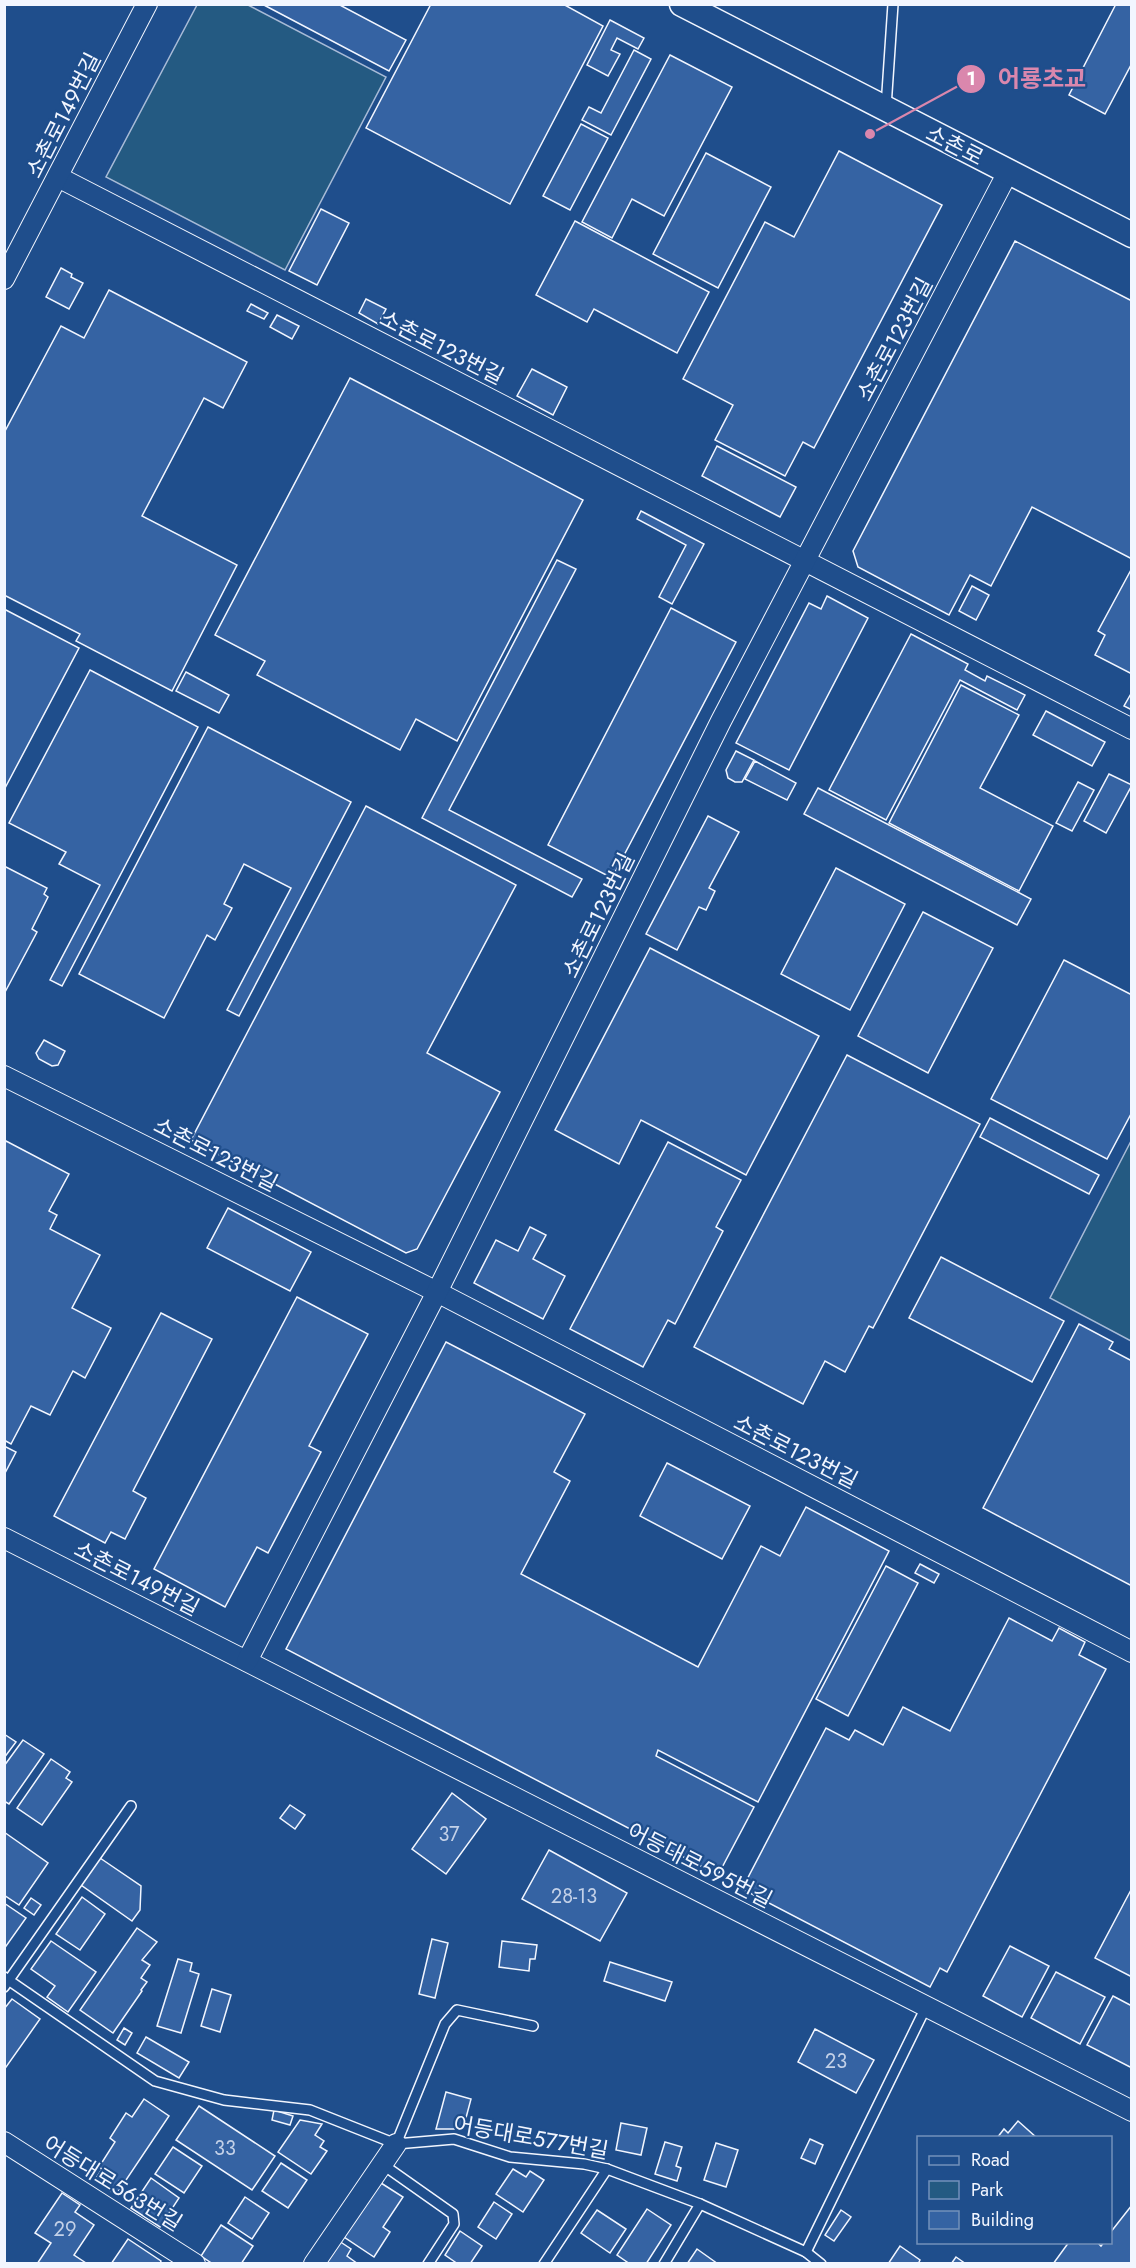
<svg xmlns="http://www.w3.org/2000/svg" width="1136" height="2268" font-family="Jost,'Noto Sans KR',sans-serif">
	<rect width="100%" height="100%" fill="#1f4e8c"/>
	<g fill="#245a82" stroke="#a8bbd7" stroke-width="1.5">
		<polygon points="197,5 248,5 386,77 285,270 106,177"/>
		<polygon points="1131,1141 1131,1341 1050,1298"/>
	</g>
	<g fill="#3563a3" stroke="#f2f6ff" stroke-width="1.5">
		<polygon points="262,4 338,4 406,40 389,71"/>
		<polygon points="431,4 563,4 603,26 510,204 366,128"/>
		<polygon points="1116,4 1132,4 1132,63 1105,114 1069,95"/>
		<polygon points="610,20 644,38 638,49 617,38 611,50 620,54 608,76 587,65"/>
		<polygon points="634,50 651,59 611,135 582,120 589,107 601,113"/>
		<polygon points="670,55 732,87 664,216 632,199 612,238 582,222"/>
		<polygon points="581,124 608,138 570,210 543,196"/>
		<polygon points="839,151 942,205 814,448 803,442 785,476 715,440 733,405 683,379 765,222 794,237"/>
		<polygon points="706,153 771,187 718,288 653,254"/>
		<polygon points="321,209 349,223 317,285 289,271"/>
		<polygon points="575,221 709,292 677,353 594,309 587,322 536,295"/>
		<polygon points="1015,241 1132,301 1132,559 1032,507 991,586 970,575 949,615 858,567 853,551"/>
		<polygon points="61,268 72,274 71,277 83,283 69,309 46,297"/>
		<polygon points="109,290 247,362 223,408 204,398 142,516 237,565 172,691 76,641 80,634 4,595 4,433 61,326 84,338"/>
		<polygon points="366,299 386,309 378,324 359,313"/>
		<polygon points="251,304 268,313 264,319 247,311"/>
		<polygon points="277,315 299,326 292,339 270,327"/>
		<polygon points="532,369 567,387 553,415 517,396"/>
		<polygon points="350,378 583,500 457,741 416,719 400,750 257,675 265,661 215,635"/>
		<polygon points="717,446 796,487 780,517 702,476"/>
		<polygon points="641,511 704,544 672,604 659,597 686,545 637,519"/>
		<polygon points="557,560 576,569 449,810 582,879 572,897 422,818"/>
		<polygon points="1132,568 1132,674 1095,655 1105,635 1098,631"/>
		<polygon points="972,586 989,595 976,620 959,611"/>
		<polygon points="827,596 868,618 789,770 736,743 809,603 821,609"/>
		<polygon points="671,608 736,642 612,878 548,845"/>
		<polygon points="4,609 79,648 4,790"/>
		<polygon points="911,634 968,664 965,670 985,681 987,676 1025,695 1017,710 960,680 886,820 829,790"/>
		<polygon points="90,670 198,727 62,986 50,980 100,885 59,864 66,852 9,823"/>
		<polygon points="186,672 229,695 219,713 176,691"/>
		<polygon points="961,685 1019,715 980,788 1053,826 1019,891 889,823"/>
		<polygon points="1132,692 1132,710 1124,706"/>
		<polygon points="1046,711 1105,742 1092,766 1033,735"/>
		<polygon points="208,727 351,802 239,1016 227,1010 291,888 244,864 224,904 232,908 215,940 207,935 164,1018 79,974"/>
		<polygon points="736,751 754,760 742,782 735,782 728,778 726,770"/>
		<polygon points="755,761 796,783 787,800 745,779"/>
		<polygon points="1109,774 1132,785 1106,833 1084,821"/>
		<polygon points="1078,782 1094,790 1072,831 1056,823"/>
		<polygon points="818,788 1031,899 1017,925 804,814"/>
		<polygon points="366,806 516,885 427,1053 500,1092 417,1249 406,1253 191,1140"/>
		<polygon points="708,816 739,832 709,888 715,891 706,910 699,907 677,950 646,934"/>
		<polygon points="4,866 47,888 44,894 48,897 32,929 37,932 4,994"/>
		<polygon points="836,868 905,904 850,1010 781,974"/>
		<polygon points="923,912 993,948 928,1073 858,1036"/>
		<polygon points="650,948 819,1036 746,1175 641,1120 619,1164 555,1130"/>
		<polygon points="1064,960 1132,995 1132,1112 1107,1159 991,1099"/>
		<polygon points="44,1040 65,1051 58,1065 52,1066 39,1059 36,1053"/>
		<polygon points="847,1055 980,1124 873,1328 869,1326 845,1372 825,1361 803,1404 694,1347"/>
		<polygon points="990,1118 1099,1175 1089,1194 980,1137"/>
		<polygon points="6,1141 69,1174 49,1211 57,1215 50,1229 100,1255 72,1308 111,1328 85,1378 73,1371 50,1415 31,1406 11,1444 4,1440 4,1145"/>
		<polygon points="668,1142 741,1180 716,1227 723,1231 675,1324 668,1320 643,1367 570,1329"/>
		<polygon points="228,1208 311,1252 290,1291 207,1248"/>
		<polygon points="530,1227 546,1235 533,1259 565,1276 543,1319 474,1283 496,1240 518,1251"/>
		<polygon points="941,1257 1064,1321 1032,1382 909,1318"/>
		<polygon points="297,1297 368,1334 309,1446 321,1452 268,1553 257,1547 225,1607 154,1569"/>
		<polygon points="161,1313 212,1339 133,1491 146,1498 125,1539 111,1532 105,1543 54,1516"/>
		<polygon points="1079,1324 1113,1342 1109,1349 1132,1361 1132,1586 983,1508"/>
		<polygon points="446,1342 585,1414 554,1472 570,1481 521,1574 698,1667 761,1546 780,1556 806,1507 889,1551 758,1802 658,1750 656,1756 754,1807 718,1875 286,1649"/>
		<polygon points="4,1446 16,1452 4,1475"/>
		<polygon points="667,1463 750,1506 722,1559 640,1516"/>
		<polygon points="920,1564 939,1574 934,1583 915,1573"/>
		<polygon points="886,1566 918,1583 848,1716 816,1699"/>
		<polygon points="1009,1618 1052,1641 1059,1628 1085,1642 1079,1655 1106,1669 947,1972 940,1968 930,1987 742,1889 826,1728 849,1740 855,1730 883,1745 903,1707 950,1731"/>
		<polygon points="4,1734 16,1742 4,1758"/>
		<polygon points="23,1740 44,1754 9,1804 4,1801 4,1766"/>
		<polygon points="51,1759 70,1772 66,1778 72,1782 42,1825 17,1808"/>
		<polygon points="452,1793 486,1819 446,1874 412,1849"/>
		<polygon points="290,1805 305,1815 295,1829 280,1818"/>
		<polygon points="4,1832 48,1863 19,1905 4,1895"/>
		<polygon points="549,1850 627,1893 600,1941 522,1899"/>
		<polygon points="100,1858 141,1886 140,1910 132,1921 81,1885"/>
		<polygon points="1132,1888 1132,1977 1095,1958"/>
		<polygon points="82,1897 105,1914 80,1950 56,1934"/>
		<polygon points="31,1898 41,1905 34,1915 24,1908"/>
		<polygon points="4,1903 26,1918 4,1949"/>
		<polygon points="137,1928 157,1942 142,1960 150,1965 141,1978 147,1982 141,1990 142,1991 113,2033 80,2010"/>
		<polygon points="432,1939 448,1943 435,1998 419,1994"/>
		<polygon points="51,1941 96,1972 68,2012 47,1997 55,1986 31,1969"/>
		<polygon points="502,1941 537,1945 535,1959 530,1959 529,1971 499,1967"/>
		<polygon points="1010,1946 1049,1966 1022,2017 983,1996"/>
		<polygon points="178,1959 192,1963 190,1971 199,1974 181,2033 157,2026"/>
		<polygon points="610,1962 672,1982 665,2001 604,1981"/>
		<polygon points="1056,1972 1105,1997 1080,2044 1031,2018"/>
		<polygon points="212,1989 231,1995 220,2032 201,2026"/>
		<polygon points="1113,1996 1132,2006 1132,2068 1087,2045"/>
		<polygon points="12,1999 40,2019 4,2070 4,2009"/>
		<polygon points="124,2028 132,2033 125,2045 117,2040"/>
		<polygon points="815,2029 874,2060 856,2093 798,2062"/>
		<polygon points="146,2037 189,2062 179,2078 137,2053"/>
		<polygon points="446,2092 471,2099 463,2129 436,2129"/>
		<polygon points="144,2099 169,2116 116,2195 95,2180 102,2169 99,2167 115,2142 110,2138 126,2113 132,2117"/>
		<polygon points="199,2106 275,2156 252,2190 176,2140"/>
		<polygon points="274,2110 293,2116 290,2125 272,2120"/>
		<polygon points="300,2120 322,2124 315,2135 324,2141 320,2147 327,2151 311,2174 278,2152"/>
		<polygon points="1018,2121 1037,2138 997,2138 1004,2129 1008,2133"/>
		<polygon points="621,2123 647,2128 641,2155 616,2150"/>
		<polygon points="810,2139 823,2145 815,2164 801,2158"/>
		<polygon points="665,2142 682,2147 676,2166 681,2168 677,2181 655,2174"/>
		<polygon points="716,2143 738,2150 726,2187 704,2180"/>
		<polygon points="173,2147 202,2166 184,2193 155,2174"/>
		<polygon points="281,2163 307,2180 288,2208 262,2191"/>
		<polygon points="513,2169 526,2177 530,2171 544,2180 523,2212 496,2194"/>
		<polygon points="151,2178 179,2198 160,2227 131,2208"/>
		<polygon points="381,2183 403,2197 383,2227 390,2232 374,2257 344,2237"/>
		<polygon points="62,2193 80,2205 75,2212 94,2225 74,2255 86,2263 37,2264 51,2243 35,2233"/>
		<polygon points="245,2197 269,2213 252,2239 228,2223"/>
		<polygon points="494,2202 512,2214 496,2239 478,2227"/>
		<polygon points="1132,2205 1131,2264 1053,2264 1069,2242 1097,2242 1101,2246 1104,2242 1110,2242 1110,2233"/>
		<polygon points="647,2209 671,2225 646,2264 630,2264 617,2255"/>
		<polygon points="597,2210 626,2229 610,2253 581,2233"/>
		<polygon points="841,2210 851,2217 834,2241 825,2235"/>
		<polygon points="221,2225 253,2246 241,2264 213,2264 201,2256"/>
		<polygon points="460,2231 482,2246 470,2264 458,2264 445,2255"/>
		<polygon points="128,2239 161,2261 160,2264 111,2264"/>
		<polygon points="339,2241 351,2249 347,2256 358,2264 325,2264"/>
		<polygon points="900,2246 920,2260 918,2264 888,2264"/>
		<polygon points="697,2249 718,2264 687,2264"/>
		<polygon points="956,2257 966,2264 951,2264"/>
	</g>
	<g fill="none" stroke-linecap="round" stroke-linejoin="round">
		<g stroke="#f2f6ff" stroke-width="12">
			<g id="service">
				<polyline points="886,107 893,4"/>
				<polyline points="4,1977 155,2081 224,2100 310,2110 396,2144 454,2139 510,2157 584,2164 607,2169 700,2204 806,2252 821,2264"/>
				<polyline points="4,1987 131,1806"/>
				<polyline points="396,2144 445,2024 457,2010 533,2026"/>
				<polyline points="382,2164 453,2214 454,2224 428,2264"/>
				<polyline points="806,2252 926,2007"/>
				<polyline points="544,2264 607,2169"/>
				<polyline points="664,2264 700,2204"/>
			</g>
		</g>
		<g stroke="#f2f6ff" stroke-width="22">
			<g id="minor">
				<polyline points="58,177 1132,729"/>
				<polyline points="4,279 147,4"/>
				<polyline points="4,1076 437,1292 1132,1652"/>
				<polyline points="4,1538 1132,2111"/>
				<polyline points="247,1661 437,1292 721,721 1008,172"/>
				<polyline points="4,2142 195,2264"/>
				<polyline points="314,2264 396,2144"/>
			</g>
		</g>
		<g stroke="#f2f6ff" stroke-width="27">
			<polyline id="tertiary" points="682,4 1132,235"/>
		</g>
		<use href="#service" stroke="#1f4e8c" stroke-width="9"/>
		<use href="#minor" stroke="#1f4e8c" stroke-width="20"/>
		<use href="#tertiary" stroke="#1f4e8c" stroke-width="24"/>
	</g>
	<g text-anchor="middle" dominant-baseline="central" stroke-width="4.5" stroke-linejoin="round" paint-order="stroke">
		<g font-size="20" fill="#c3d1e8">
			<text x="449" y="1834">37</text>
			<text x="574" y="1896">28-13</text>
			<text x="836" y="2061">23</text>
			<text x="225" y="2148">33</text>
			<text x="65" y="2229">29</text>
		</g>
		<g font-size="22" fill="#f2f6ff" stroke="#1f4e8c">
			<text transform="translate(63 115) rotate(-63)">소촌로149번길</text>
			<text transform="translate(955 145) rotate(27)">소촌로</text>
			<text transform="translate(894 339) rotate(-62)">소촌로123번길</text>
			<text transform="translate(442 347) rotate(27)">소촌로123번길</text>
			<text transform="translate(598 915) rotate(-64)">소촌로123번길</text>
			<text transform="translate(216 1154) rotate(27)">소촌로123번길</text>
			<text transform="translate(796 1451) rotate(27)">소촌로123번길</text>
			<text transform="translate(137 1578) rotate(27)">소촌로149번길</text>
			<text transform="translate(700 1865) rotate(27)">어등대로595번길</text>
			<text transform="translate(531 2137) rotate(10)">어등대로577번길</text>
			<text transform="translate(113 2183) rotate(32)">어등대로563번길</text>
		</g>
	</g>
	<path fill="none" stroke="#da87ad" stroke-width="2" d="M870 134L971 79"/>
	<g fill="#da87ad" stroke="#1f4e8c" stroke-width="2">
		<circle cx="870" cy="134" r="6"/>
		<circle cx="971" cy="79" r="15"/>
	</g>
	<g font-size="18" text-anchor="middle" font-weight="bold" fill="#fff">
		<text x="971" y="85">1</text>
	</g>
	<g font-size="24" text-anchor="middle" font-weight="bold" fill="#da87ad" stroke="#1f4e8c" stroke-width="4.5" stroke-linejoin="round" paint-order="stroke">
		<text x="1042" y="87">어룡초교</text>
	</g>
	<rect width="1136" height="2268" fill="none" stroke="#f2f6ff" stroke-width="12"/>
	<rect x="917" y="2136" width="195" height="108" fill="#1f4e8c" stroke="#7391ba" stroke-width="1.5"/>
	<rect x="929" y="2156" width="30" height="9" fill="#1f4e8c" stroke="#7391ba" stroke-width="1.5"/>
	<text x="971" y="2166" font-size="18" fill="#f2f6ff">Road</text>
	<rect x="929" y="2181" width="30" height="18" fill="#245a82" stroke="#7391ba" stroke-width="1.5"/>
	<text x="971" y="2196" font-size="18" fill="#f2f6ff">Park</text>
	<rect x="929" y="2211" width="30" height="18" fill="#3563a3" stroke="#7391ba" stroke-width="1.5"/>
	<text x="971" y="2226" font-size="18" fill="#f2f6ff">Building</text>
</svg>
